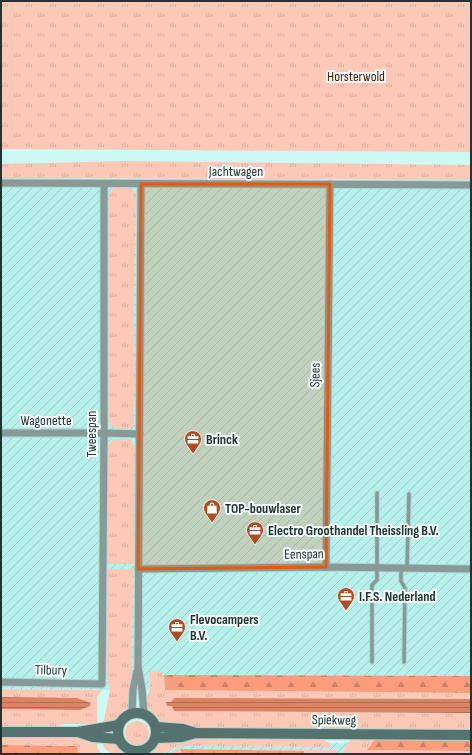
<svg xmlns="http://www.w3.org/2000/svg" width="472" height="755" font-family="'Sofia Sans Condensed',sans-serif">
	<defs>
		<pattern id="industrial-furrows" width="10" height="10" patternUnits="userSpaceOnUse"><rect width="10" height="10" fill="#b7f0eb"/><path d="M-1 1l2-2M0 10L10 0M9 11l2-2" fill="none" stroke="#9dceca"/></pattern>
		<pattern id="grass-tufts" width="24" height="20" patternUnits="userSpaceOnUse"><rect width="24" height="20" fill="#fec8b6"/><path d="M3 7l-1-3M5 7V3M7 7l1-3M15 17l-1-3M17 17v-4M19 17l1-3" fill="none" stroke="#d9ac9d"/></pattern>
		<pattern id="forest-firs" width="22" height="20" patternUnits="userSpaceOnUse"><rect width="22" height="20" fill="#fb9d7c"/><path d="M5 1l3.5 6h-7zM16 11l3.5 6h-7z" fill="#cb8166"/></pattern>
		<pattern id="water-rules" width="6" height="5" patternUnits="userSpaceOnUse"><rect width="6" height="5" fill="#dd8262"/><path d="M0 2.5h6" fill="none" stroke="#b36b51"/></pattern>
	</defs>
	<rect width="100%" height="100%" fill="#cbfaf5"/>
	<g fill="url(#industrial-furrows)">
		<polygon points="1,178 471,181 471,693 165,690 163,672 149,672 150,690 1,689"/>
		<polygon points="363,743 471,745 471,754 154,754 169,744"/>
	</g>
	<g fill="url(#grass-tufts)">
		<polygon points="1,1 471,1 471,152 1,149"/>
		<polygon points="124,161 471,165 471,180 1,178 1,164"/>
		<path d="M 115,187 C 125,187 132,185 136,196 L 134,311 L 135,385 L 134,421 L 133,427 C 127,431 116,429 110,425 L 108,415 L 108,198 L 111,191 Z"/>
		<polygon points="113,439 131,439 135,450 134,564 106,564 108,445"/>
		<polygon points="107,569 133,569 132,666 135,690 130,705 125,713 116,721 103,725 110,690 106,673"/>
		<path d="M 149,671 L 163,672 L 165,690 L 471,693 L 471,699 L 174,698 L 171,702 L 167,702 L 172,706 L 174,711 L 471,713 L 471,731 L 253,730 L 168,726 C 156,721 148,713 145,699 L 150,690 Z"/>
		<polygon points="1,689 102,690 97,697 97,724 67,724 44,728 1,727 1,709 80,710 91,703 77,698 1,697"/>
		<circle cx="137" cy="733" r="12"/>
		<polygon points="16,736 96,739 98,749 102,754 1,754 78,754 77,746 1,745 1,738"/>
		<path d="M 245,736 L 320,739 C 325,740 330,742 331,747 L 182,746 L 170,749 L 163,754 L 148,754 L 158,744 L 166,741 Z"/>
		<path d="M 352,739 L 375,739 L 367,750 L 471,751 L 471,754 L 343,754 C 344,747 347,743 352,739 Z"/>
		<polygon points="103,740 117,744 126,754 111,754 104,748"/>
		<polygon points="181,749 181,754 169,754 174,750 184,749 337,750 337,754 304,754 304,751"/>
	</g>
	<g fill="url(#forest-firs)">
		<polygon points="164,675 471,676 471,693 165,690"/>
		<polygon points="375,739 471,740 471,751 367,750"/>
		<polygon points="1,745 77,746 78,754 1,753"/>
		<polygon points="181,749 304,751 304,754 181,754"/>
	</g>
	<g fill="url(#water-rules)">
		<polygon points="1,697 77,698 91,703 90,706 80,710 1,709"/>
		<polygon points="174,698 471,699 471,713 174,711 172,706 167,706 166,702 171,702"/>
	</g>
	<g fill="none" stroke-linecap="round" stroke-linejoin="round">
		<g stroke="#acd6d2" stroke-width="5.5">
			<g id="lane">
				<polyline points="401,568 401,581 405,588 404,662"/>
				<polyline points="407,568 409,494"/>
				<polyline points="372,662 372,585 377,580 377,493"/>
			</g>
		</g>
		<g stroke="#acd6d2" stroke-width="9">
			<g id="street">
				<polyline points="1,183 471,185"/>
				<polyline points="141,184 138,667 142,689 144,714"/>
				<polyline points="1,433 104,433 140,434"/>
				<polyline points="326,567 330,184"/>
				<polyline points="138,569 326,567 471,569"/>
				<polyline points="1,682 102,684 104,433 104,184"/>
				<polyline points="132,713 133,689 137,671"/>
			</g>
		</g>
		<g stroke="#acd6d2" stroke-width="12">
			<g id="secondary">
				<circle cx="137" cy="732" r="19"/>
				<polyline points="156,727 183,729 196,733"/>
				<polyline points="1,732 78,732 119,725"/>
				<polyline points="78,732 93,737 119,739"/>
				<polyline points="156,738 182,737 196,733 471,735"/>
			</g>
		</g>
		<use href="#lane" stroke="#879a98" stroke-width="3.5"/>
		<use href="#street" stroke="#879a98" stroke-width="7"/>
		<use href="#secondary" stroke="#56726f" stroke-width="10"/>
	</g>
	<path fill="#e8590c" fill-opacity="0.2" stroke="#e8590c" stroke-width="3" stroke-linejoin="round" d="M 141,184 L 330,184 L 326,567 L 138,569 Z"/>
	<defs>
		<g id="office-pin" transform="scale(0.9)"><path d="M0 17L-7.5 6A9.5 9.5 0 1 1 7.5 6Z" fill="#b14b23" stroke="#f5fefd"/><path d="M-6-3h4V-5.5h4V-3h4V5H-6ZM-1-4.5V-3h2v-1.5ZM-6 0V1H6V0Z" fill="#fff"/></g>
		<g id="shop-pin" transform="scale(0.9)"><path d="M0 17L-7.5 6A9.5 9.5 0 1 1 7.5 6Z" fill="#b14b23" stroke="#f5fefd"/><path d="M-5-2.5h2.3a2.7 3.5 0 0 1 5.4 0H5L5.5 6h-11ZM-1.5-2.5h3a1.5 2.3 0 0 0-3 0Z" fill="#fff"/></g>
	</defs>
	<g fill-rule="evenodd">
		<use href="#office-pin" x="193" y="439"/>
		<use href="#shop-pin" x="212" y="508"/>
		<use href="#office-pin" x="255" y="530"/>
		<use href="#office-pin" x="346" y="596"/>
		<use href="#office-pin" x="177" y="627"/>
	</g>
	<g text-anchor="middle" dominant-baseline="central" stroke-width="4" stroke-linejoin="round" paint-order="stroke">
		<g font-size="14" fill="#4e1500" stroke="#f5fefd">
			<text x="356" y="76">Horsterwold</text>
		</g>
		<g font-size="14" fill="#213432" stroke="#f5fefd">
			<text x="236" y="171">Jachtwagen</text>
			<text transform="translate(315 375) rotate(-89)">Sjees</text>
			<text x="46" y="420">Wagonette</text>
			<text transform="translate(91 434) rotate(-90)">Tweespan</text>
			<text transform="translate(304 554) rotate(-1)">Eenspan</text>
			<text transform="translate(51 670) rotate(1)">Tilbury</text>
			<text transform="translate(334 720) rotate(1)">Spiekweg</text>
		</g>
		<g font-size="14" font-weight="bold" fill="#213432" stroke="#f5fefd" text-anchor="start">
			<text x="206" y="439">Brinck</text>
			<text x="225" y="508">TOP-bouwlaser</text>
			<text x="268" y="530">Electro Groothandel Theissling B.V.</text>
			<text x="359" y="596">I.F.S. Nederland</text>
			<text x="190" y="619">Flevocampers<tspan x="190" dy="16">B.V.</tspan></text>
		</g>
	</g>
	<rect width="472" height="755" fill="none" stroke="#213432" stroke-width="4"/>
</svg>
